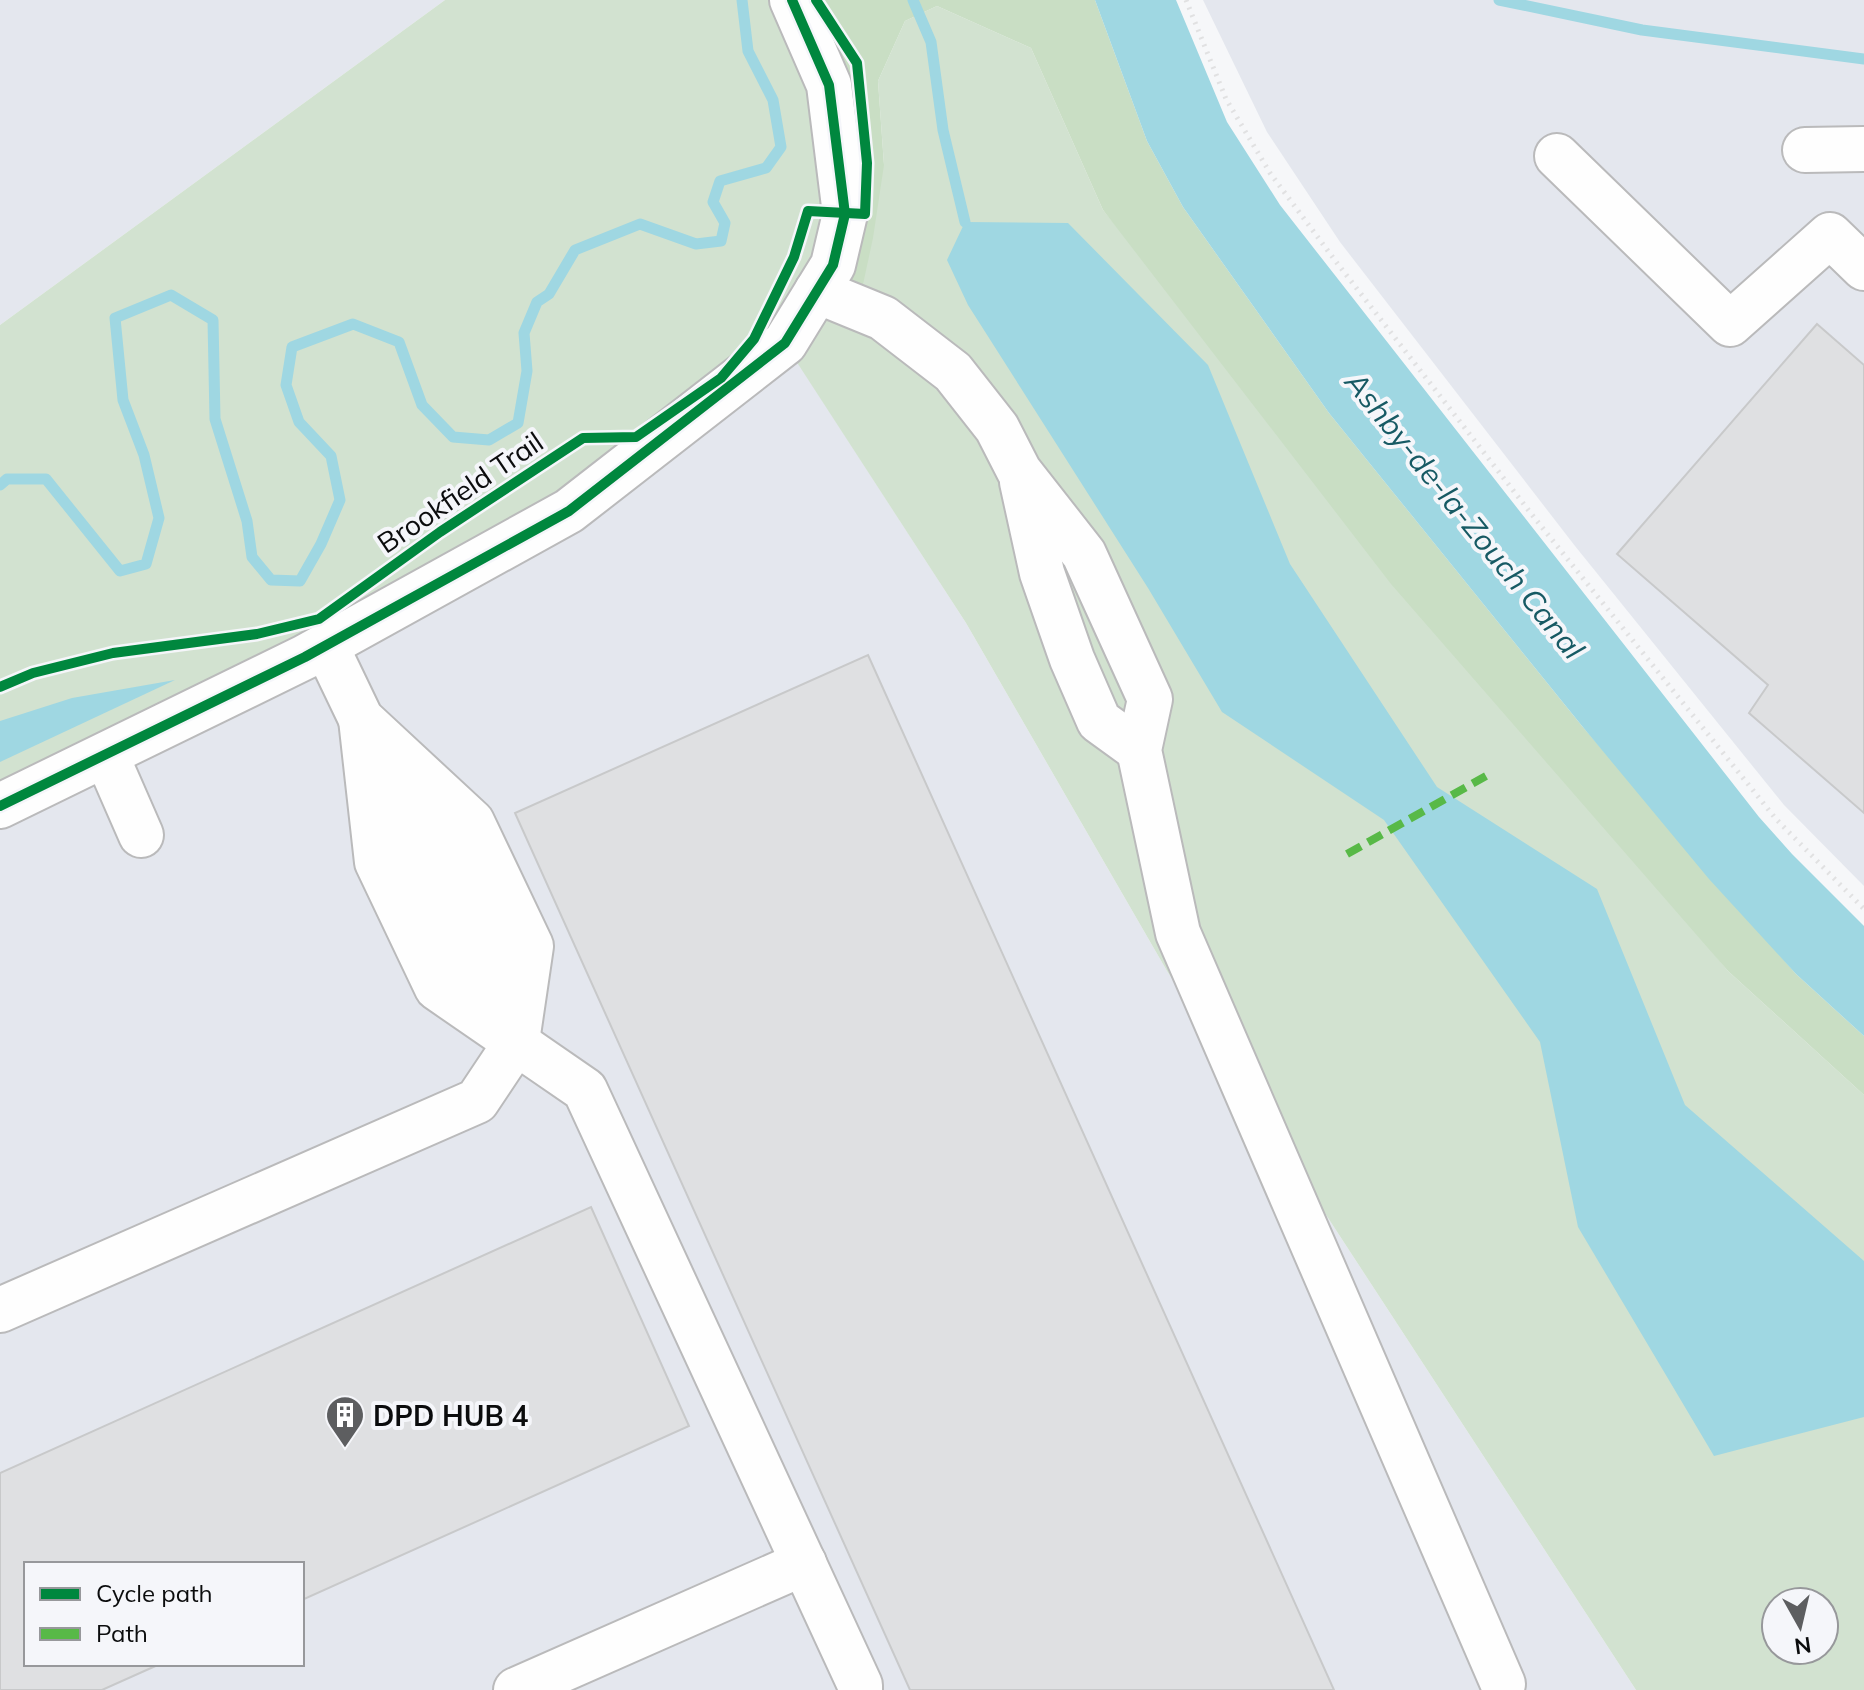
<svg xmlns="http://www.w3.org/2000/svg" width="1864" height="1690" font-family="Mulish,sans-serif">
	<rect width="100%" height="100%" fill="#f6f7f9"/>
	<g fill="#e4e7ee" fill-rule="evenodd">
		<polygon points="0,0 445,0 0,325"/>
		<polygon points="1203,0 1864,0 1864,886 1784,805 1575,546 1340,242 1267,132"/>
		<path d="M 785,343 L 966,623 L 1167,971 L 1636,1690 L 0,1690 L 0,806 ZM 26,1564 L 302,1564 L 302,1664 L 26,1664 Z"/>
	</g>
	<path fill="#d2e2d0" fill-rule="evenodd" d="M 445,0 L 792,0 L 884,165 L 878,81 L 905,21 L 937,6 L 1031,48 L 1103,210 L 1728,971 L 1864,1095 L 1864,1690 L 1636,1690 L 1167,971 L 966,623 L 785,344 L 569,511 L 0,806 L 0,325 ZM 1776,1602 L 1824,1602 L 1824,1650 L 1776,1650 Z"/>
	<polygon fill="#c9dec4" points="792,0 1095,0 1147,141 1183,207 1329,413 1582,726 1796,974 1864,1036 1864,1095 1728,971 1391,584 1103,210 1031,48 937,6 905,21 878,81 884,165 873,238 859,303 833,265 847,204"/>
	<g fill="#9fd7e2">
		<polygon points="1095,0 1176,0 1227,122 1280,205 1759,817 1792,854 1864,926 1864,1036 1796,974 1709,879 1582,726 1329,413 1183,207 1147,141"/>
		<polygon points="965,222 1068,223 1208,365 1290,564 1437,787 1597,889 1685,1105 1864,1261 1864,1417 1714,1456 1578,1227 1540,1042 1384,820 1222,712 1148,588 968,305 947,260"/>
		<polygon points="175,680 0,762 0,721 72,698"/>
	</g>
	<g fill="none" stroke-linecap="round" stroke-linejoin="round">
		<g stroke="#9fd7e2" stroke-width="11">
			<polyline points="913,0 931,42 943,130 965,222"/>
			<polyline points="1499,0 1642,30 1864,59"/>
			<polyline points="0,485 7,479 46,479 120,571 146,564 159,518 144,455 123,400 115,318 171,295 213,320 215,419 247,521 252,557 271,580 300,581 321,544 340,500 331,456 299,422 286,385 292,347 353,324 399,342 422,405 453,437 489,440 518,423 527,371 524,333 537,302 549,294 575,250 640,224 696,244 721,241 725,223 713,202 720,181 766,168 781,147 773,100 748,51 742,0"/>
		</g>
	</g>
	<g fill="#dfe0e2" stroke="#c8c9ca" stroke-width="2">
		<polygon points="1817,324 1864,365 1864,813 1749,713 1768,685 1617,554"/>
		<polygon points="868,655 1334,1690 910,1690 515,813"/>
		<polygon points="591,1207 689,1426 302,1600 302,1564 26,1564 26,1664 160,1664 102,1690 0,1690 0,1473"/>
	</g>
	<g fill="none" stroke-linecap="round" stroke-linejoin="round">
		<g stroke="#bababb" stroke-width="48">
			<g id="minor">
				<polyline points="1805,150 1864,149"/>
				<polyline points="1557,156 1730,324 1830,235 1864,268"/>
				<polyline points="817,291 883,318 953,372 997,428 1019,471 1084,554 1150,699 1139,750 1178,933 1503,1684"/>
				<polyline points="1022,482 1042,573 1072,659 1099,721 1139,750"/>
				<polyline points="361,719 377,862 437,988 585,1090 860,1685 860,1690"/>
				<polyline points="106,755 141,835"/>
				<polyline points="384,781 410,848 469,974 502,1020"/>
				<polyline points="407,785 441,835 500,960 512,1015"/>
				<polyline points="0,806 305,657 569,511 785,343 833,265 845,214 829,85 792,0"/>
				<polyline points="0,1310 477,1101 517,1041 531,946 472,822 361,719 326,646"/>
				<polyline points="516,1690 804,1563"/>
			</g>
		</g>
		<polyline stroke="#e1e1e2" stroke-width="5" stroke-dasharray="2 6" stroke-linecap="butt" points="1186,0 1226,99 1270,173 1337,263 1533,516 1776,819 1864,909"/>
		<use href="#minor" stroke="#fefefe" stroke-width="44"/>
		<polyline stroke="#58b947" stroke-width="8" stroke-dasharray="16 8" stroke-linecap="butt" points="1347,854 1486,776"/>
		<g stroke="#f5f6fa" stroke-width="15">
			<g id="cycleway">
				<polyline points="0,687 33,673 113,653 257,634 319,619 440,532 583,438 636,437 721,378 754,339 794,257 808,211 865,214 867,163 857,63 816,0"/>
				<polyline points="0,806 305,657 569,511 785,343 833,265 845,214 829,85 792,0"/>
			</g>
		</g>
		<use href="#cycleway" stroke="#00873e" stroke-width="10"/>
	</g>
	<defs>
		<g id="building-pin" transform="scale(2)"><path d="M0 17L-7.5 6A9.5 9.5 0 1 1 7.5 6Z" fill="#5d5e60" stroke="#f5f6fa"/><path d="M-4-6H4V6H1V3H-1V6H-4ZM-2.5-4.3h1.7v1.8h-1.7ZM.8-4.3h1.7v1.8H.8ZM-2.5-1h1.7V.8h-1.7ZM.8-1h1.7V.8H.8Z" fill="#fff"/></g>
	</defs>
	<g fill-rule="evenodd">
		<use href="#building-pin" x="345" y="1415"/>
	</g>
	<g text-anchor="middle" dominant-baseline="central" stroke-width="8" stroke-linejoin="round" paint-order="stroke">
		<g font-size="28" fill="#0b0c0d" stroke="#f5f6fa">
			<text transform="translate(460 492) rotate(-34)">Brookfield Trail</text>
		</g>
		<g font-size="28" font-weight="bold" fill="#0b0c0d" stroke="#f5f6fa" text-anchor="start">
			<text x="373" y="1415">DPD HUB 4</text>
		</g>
		<g font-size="30" font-style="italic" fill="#175a64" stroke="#f5f6fa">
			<text transform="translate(1465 515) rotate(51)">Ashby-de-la-Zouch Canal</text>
		</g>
	</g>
	<rect x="24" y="1562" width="280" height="104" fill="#f5f6fa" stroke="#97989b" stroke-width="2"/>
	<rect x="40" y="1588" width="40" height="12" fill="#00873e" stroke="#97989b" stroke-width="2"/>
	<text x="96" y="1602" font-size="24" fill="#0b0c0d">Cycle path</text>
	<rect x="40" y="1628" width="40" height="12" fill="#58b947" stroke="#97989b" stroke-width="2"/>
	<text x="96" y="1642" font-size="24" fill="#0b0c0d">Path</text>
	<g transform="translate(1800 1626) rotate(172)"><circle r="38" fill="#f5f6fa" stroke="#97989b" stroke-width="2"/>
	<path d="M0-6L14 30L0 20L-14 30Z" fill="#5d5e60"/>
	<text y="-12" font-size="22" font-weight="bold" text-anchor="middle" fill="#0b0c0d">N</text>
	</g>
</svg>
